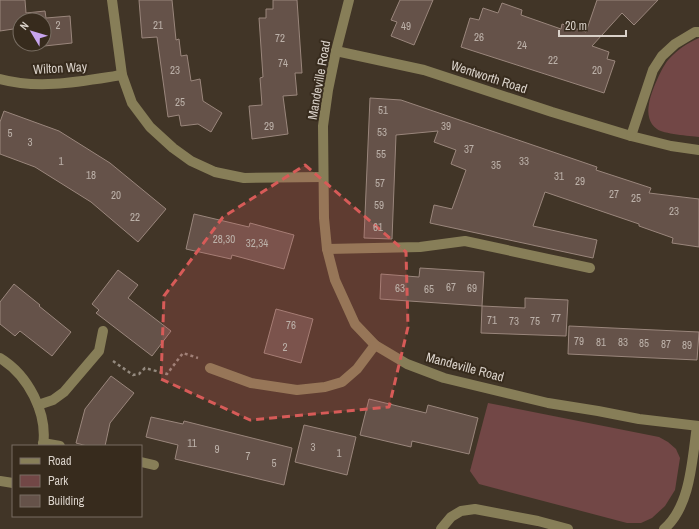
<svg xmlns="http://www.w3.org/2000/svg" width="699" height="529" font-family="'Archivo Narrow',sans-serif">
	<rect width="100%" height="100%" fill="#413527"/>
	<g fill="#724746">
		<path d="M 699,38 L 699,137 C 690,136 663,134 657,129 C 649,124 647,113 649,104 C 650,94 662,66 669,59 C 677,50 687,43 699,38 Z"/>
		<polygon points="488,403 659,437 668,442 676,449 680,458 675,490 665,506 652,518 641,523 627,523 479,484 470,471"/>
	</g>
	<g fill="#655249" stroke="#9a867c">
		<polygon points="0,0 25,0 26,13 45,11 46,18 70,16 72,43 26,48 25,44 44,44 44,20 20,20 20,28 0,31"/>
		<polygon points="139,0 172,0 176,40 179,39 181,56 187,55 191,81 200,79 203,101 222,113 211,132 198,124 181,126 179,115 168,117 157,37 142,38"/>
		<polygon points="273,0 297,0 302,73 295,73 297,95 283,96 288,134 252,139 249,106 262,105 260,78 263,77 259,18 266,18 266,9 273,9"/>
		<polygon points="400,0 433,0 414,45 391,36 397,22 391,20"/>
		<polygon points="597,0 658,0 634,25 622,13 592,46 609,52 607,59 615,61 604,93 461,47 470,18 479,20 483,8 498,13 502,3 522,10 521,15 561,29 562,24 586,32"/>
		<polygon points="370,98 401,100 597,167 596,170 651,188 649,193 699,199 699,247 672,243 673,238 639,226 639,224 545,192 533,226 597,240 593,258 430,223 434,205 452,209 466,170 451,164 456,150 434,142 438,131 396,135 392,239 364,238"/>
		<polygon points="4,111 59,131 110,163 166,209 138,242 91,202 35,167 0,154 0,122"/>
		<polygon points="194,214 249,227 250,223 294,235 284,269 232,255 231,259 186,249"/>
		<polygon points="420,268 484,272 482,306 380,299 381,274 419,277"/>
		<polygon points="118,270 138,285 128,298 171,331 152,356 96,313 99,310 92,304"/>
		<polygon points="14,284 40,305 39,306 71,332 52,356 20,331 15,336 0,324 0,302"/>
		<polygon points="525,298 568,300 566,336 481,333 482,306 525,308"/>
		<polygon points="276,309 313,319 301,363 264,353"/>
		<polygon points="569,326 699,332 697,360 568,354"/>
		<polygon points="111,376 134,393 110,423 105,446 87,446 76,443 85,409"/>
		<polygon points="369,399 426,413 428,405 478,418 469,454 412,441 411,447 360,435"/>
		<polygon points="151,417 183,424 184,421 292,448 284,485 175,459 178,445 146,437"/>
		<polygon points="304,425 356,437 347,475 295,462"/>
	</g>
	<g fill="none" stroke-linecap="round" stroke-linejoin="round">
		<polyline stroke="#948a7f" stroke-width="2.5" stroke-dasharray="3 3" stroke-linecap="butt" points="113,361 133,375 139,374 145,368 167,374 183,353 198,358"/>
		<g stroke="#877e58" stroke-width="10">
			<polyline points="112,0 122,75 132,103 150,127 173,148 191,161 215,172 244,178 323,177"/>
			<polyline points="349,0 336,51 328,90 323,126 324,218 327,249 335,280 355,324 375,345 407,364 444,378 548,403 598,411 639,419 699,426"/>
			<polyline points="336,51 424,70 552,112 631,136 671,146 699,150"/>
			<path d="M 0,79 C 40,90 83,81 122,75"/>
			<polyline points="631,136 653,70 662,56 675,44 695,32 699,32"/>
			<polyline points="327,249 420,247 465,241 590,268"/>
			<path d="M 0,358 C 28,375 48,413 43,446"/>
			<polyline points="210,368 251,383 297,390 325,387 342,382 357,369 375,345"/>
			<polyline points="38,405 53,400 64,392 99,351 103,331"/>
			<polyline points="43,443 60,446"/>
			<polyline points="141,462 154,465"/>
			<polyline points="0,481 13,483"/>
			<polyline points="441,529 451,517 461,511 475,509 538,521 568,529"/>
			<path d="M 664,529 C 691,506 692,459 697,426"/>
		</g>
	</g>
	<path fill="#d75b58" fill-opacity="0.2" stroke="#d75b58" stroke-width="3" stroke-dasharray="8 5" stroke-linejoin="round" d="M 305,165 L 406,252 L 408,327 L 389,407 L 250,420 L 161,379 L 164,296 L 223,217 Z"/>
	<g text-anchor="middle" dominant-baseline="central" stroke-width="4" stroke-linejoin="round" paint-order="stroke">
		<g font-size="11" fill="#bcb1a9">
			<text x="58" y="25">2</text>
			<text x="158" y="25">21</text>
			<text x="406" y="26">49</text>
			<text x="479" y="37">26</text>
			<text x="280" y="38">72</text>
			<text x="522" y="45">24</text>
			<text x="553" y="60">22</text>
			<text x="283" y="63">74</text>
			<text x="175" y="70">23</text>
			<text x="597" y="70">20</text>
			<text x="180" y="102">25</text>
			<text x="383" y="110">51</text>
			<text x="269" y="126">29</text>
			<text x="446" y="126">39</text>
			<text x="382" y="132">53</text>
			<text x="10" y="133">5</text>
			<text x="30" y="142">3</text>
			<text x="469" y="149">37</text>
			<text x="381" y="154">55</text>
			<text x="61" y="161">1</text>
			<text x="524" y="161">33</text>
			<text x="496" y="165">35</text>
			<text x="91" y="175">18</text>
			<text x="559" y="176">31</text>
			<text x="580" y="181">29</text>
			<text x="380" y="183">57</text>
			<text x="614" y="194">27</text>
			<text x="116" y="195">20</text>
			<text x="636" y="198">25</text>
			<text x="379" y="205">59</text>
			<text x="674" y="211">23</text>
			<text x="135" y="217">22</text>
			<text x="378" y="227">61</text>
			<text x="224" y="239">28,30</text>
			<text x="257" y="243">32,34</text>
			<text x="451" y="287">67</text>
			<text x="400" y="288">63</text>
			<text x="472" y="288">69</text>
			<text x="429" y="289">65</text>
			<text x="556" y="318">77</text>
			<text x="492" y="320">71</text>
			<text x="514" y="321">73</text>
			<text x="535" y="321">75</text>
			<text x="291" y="325">76</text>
			<text x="579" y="341">79</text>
			<text x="601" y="342">81</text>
			<text x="623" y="342">83</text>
			<text x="644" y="343">85</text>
			<text x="666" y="344">87</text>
			<text x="687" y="345">89</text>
			<text x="285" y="347">2</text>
			<text x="192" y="443">11</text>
			<text x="313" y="447">3</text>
			<text x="217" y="449">9</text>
			<text x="339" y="453">1</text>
			<text x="248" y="456">7</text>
			<text x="274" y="463">5</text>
		</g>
		<g font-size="13" fill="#d9d1c9" stroke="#372b1d">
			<text transform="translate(60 68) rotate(-3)">Wilton Way</text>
			<text transform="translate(489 77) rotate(18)">Wentworth Road</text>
			<text transform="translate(319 80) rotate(-80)">Mandeville Road</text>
			<text transform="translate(465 367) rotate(15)">Mandeville Road</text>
		</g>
	</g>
	<rect x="12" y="445" width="130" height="72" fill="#372b1d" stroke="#786d62"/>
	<rect x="20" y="458" width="20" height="6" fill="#877e58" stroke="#786d62"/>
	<text x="48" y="465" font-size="12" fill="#d9d1c9">Road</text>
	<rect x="20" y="475" width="20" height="12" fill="#724746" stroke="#786d62"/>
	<text x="48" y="485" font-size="12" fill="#d9d1c9">Park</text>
	<rect x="20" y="495" width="20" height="12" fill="#655249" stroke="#786d62"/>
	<text x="48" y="505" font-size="12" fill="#d9d1c9">Building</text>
	<g transform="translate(32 32) rotate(308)"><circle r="19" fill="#372b1d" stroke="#786d62"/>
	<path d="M0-3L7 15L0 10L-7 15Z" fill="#c8a5ef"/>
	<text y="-6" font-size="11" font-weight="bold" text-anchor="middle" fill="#d9d1c9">N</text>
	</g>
	<path d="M559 30v6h67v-6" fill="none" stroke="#d9d1c9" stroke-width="2"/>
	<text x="565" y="30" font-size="12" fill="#d9d1c9" stroke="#372b1d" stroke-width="3" paint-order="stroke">20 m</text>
</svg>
